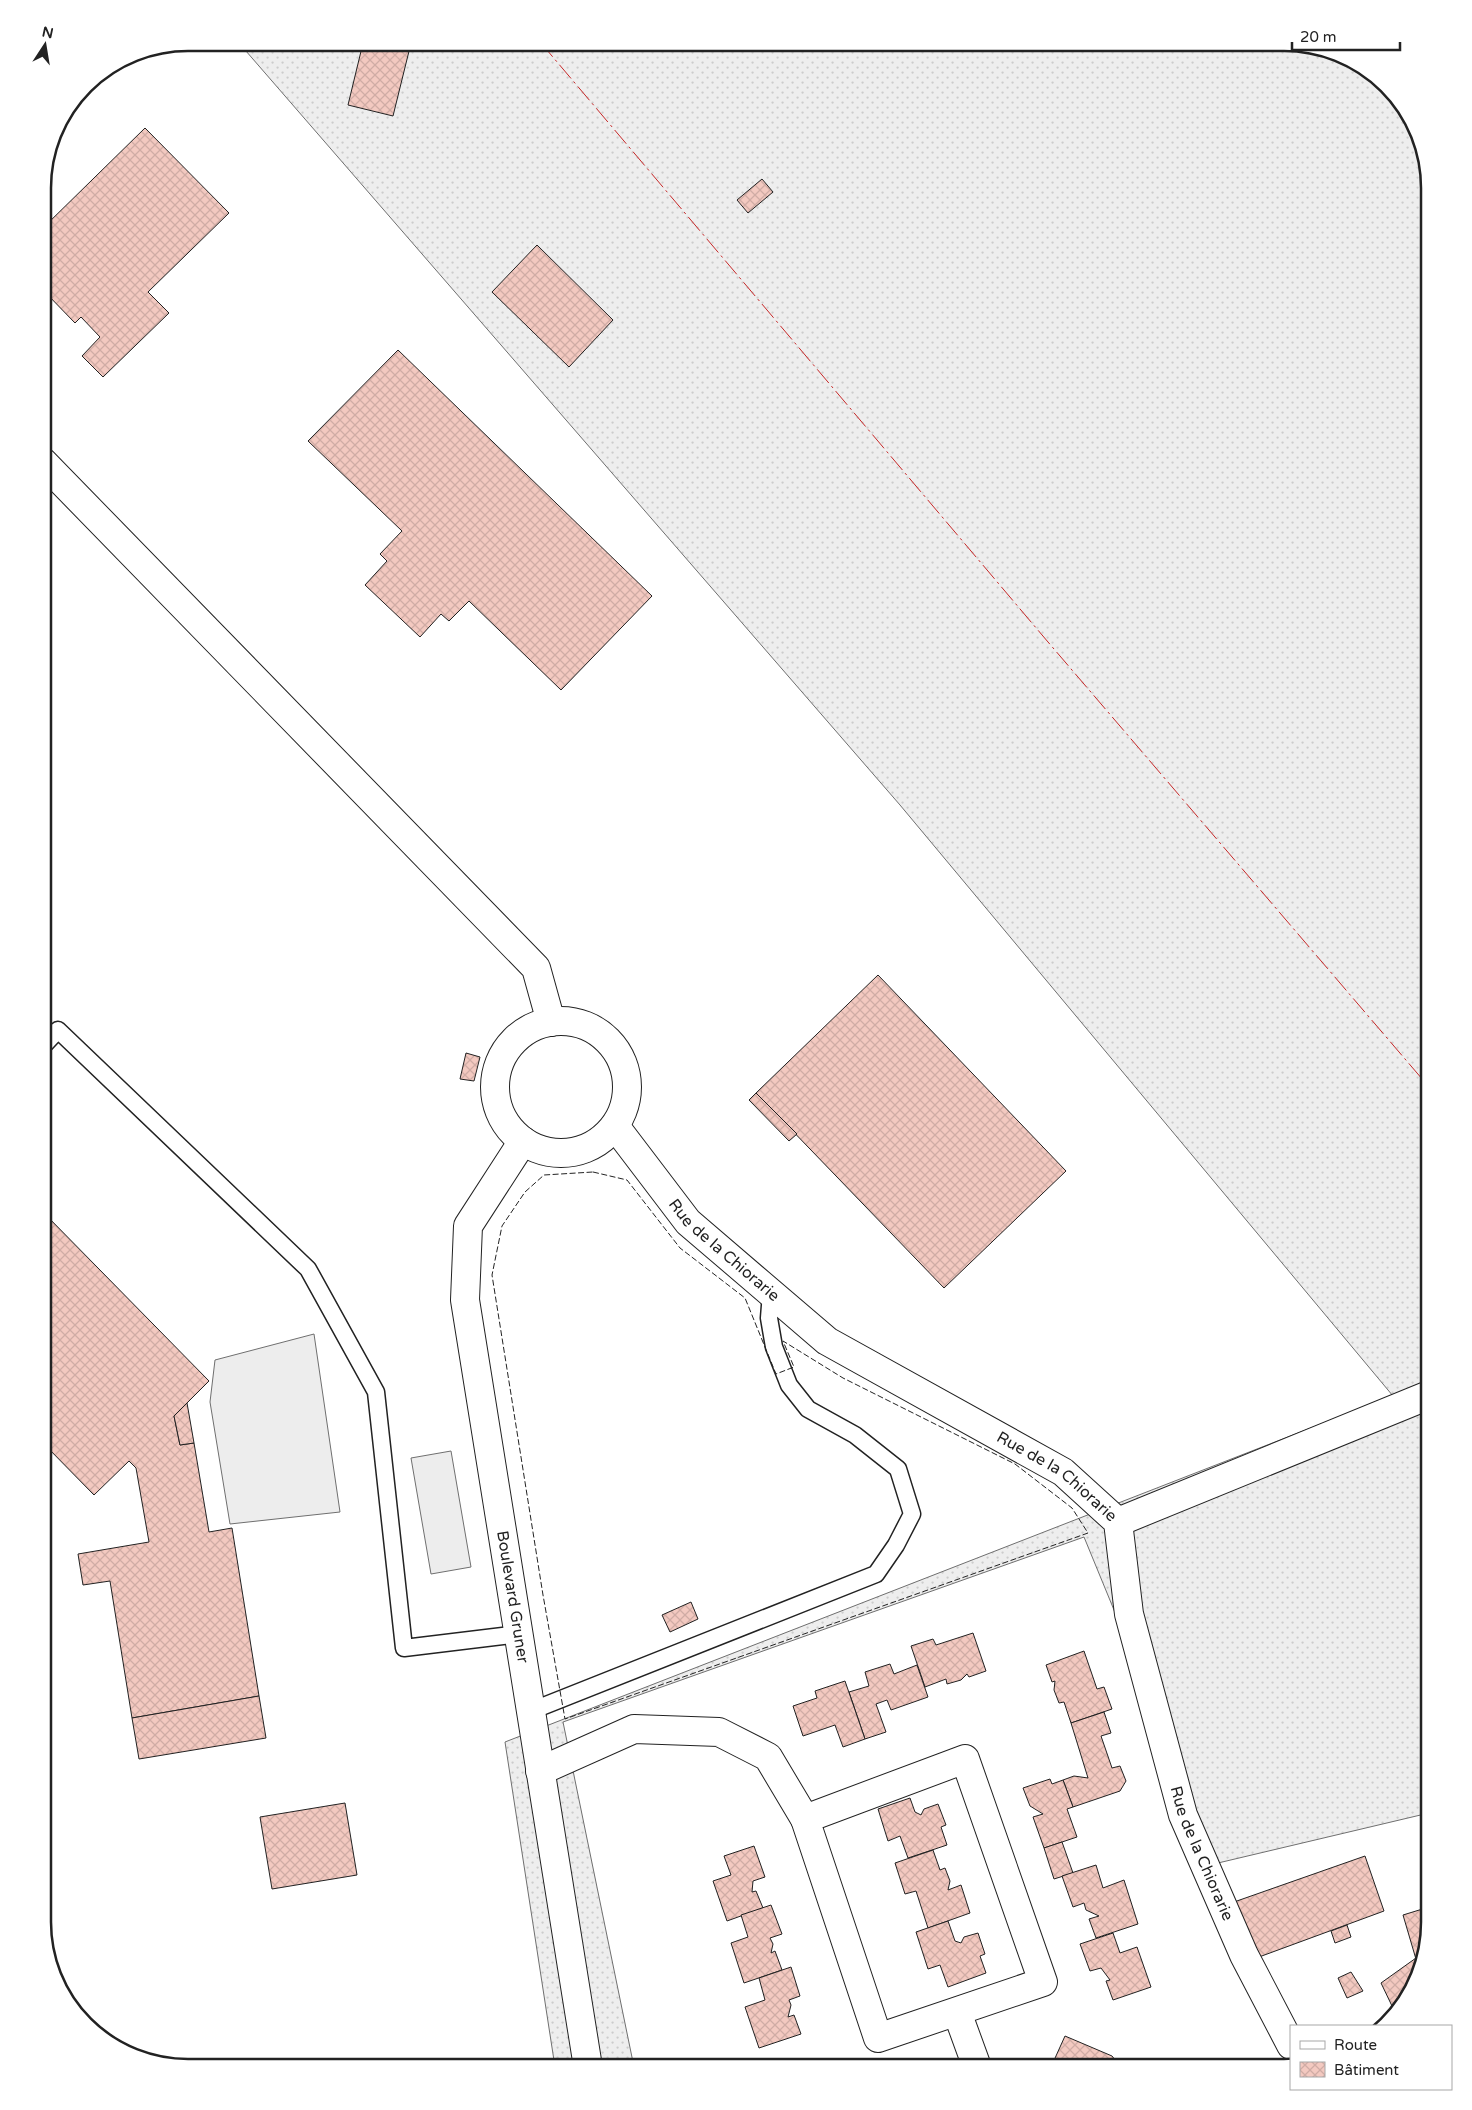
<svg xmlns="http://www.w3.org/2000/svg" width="1472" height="2110" font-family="'Varela Round',sans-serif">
	<defs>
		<pattern id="grass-dots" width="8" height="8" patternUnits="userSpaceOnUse" patternTransform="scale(1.25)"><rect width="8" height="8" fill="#eee"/><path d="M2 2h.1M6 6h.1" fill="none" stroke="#ccc" stroke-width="1.8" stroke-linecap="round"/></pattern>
		<pattern id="building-cross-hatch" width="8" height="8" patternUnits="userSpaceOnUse" patternTransform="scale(1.25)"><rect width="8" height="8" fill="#f3c9c0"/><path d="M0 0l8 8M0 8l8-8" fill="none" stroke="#d0aca5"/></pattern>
	</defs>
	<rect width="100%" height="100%" fill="#fff"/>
	<polygon fill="url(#grass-dots)" stroke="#6f6f6f" points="239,43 1293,43 1357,62 1410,115 1429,188 1429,1813 1218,1863 1084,1537 563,1722 634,2067 555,2067 505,1742 1393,1396 900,805"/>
	<g fill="#ededed" stroke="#6f6f6f">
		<polygon points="314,1334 340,1512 230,1524 210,1402 215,1360"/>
		<polygon points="451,1451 471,1567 431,1574 411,1458"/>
	</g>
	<g fill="url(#building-cross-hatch)" stroke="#222">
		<polygon points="363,43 411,43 393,116 348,105"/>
		<polygon points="145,128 229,213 148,292 169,313 103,377 82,356 100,337 81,317 75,323 43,290 43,228"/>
		<polygon points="762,179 773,192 748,213 737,200"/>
		<polygon points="537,245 613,320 569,367 492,292"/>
		<polygon points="398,350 652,596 561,690 469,601 449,621 441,614 420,637 365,585 387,561 380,554 402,531 308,441"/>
		<polygon points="878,975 1066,1171 944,1288 756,1093"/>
		<polygon points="466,1053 480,1057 474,1081 460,1079"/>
		<polygon points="756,1093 797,1134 789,1141 749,1100"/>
		<polygon points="43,1212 209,1381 174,1416 180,1445 194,1443 209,1532 232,1528 259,1696 132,1718 110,1581 83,1585 78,1554 149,1542 136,1468 129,1461 94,1495 43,1443"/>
		<polygon points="187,1403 194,1443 180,1445 174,1416"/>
		<polygon points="691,1602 698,1619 670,1632 662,1615"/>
		<polygon points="973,1633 986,1671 969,1677 967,1674 961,1680 947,1684 946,1679 925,1687 911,1646 933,1639 936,1645"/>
		<polygon points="1084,1651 1097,1689 1104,1687 1112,1709 1071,1723 1064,1702 1059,1703 1054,1690 1055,1681 1052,1682 1046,1665"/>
		<polygon points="890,1664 894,1674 917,1665 928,1697 891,1710 887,1700 876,1704 886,1732 865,1739 849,1692 869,1686 865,1672"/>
		<polygon points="845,1681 865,1739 843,1747 835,1725 803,1736 793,1706 817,1698 815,1691"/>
		<polygon points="259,1696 266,1738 139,1759 132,1718"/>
		<polygon points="1104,1712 1111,1733 1101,1736 1112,1768 1120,1766 1126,1781 1120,1791 1073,1807 1063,1780 1074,1776 1088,1778 1071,1723"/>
		<polygon points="1050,1779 1052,1784 1063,1780 1073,1807 1067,1809 1077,1837 1044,1848 1033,1817 1043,1814 1030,1806 1023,1788"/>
		<polygon points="910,1798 915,1812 921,1815 924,1809 938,1804 946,1825 941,1827 947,1845 908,1858 900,1836 888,1841 878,1809"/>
		<polygon points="345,1803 357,1875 272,1889 260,1817"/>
		<polygon points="1062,1842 1073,1873 1054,1879 1044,1848"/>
		<polygon points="754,1846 765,1877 753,1881 752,1892 756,1891 763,1908 727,1921 713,1881 731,1875 724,1856"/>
		<polygon points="933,1850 940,1870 945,1868 950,1881 948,1890 961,1885 970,1913 928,1928 916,1891 905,1894 895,1863"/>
		<polygon points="1365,1856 1384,1911 1259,1957 1234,1902"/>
		<polygon points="1096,1865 1103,1888 1124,1880 1138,1924 1096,1938 1089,1919 1099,1916 1086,1910 1084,1903 1073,1907 1062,1876"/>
		<polygon points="771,1905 782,1934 770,1938 773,1944 771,1953 775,1951 782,1970 744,1983 731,1943 748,1937 741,1915"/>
		<polygon points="1429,1907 1429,1922 1418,1966 1403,1915"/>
		<polygon points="948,1921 955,1941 961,1943 964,1937 978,1933 985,1954 980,1956 986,1973 948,1987 940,1965 928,1969 916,1932"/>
		<polygon points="1347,1925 1351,1937 1335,1943 1331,1931"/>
		<polygon points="1113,1933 1120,1953 1137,1947 1151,1987 1113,2000 1106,1981 1110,1980 1101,1968 1090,1971 1080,1944"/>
		<polygon points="1416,1958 1418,1966 1410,1994 1404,2000 1392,2006 1381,1983"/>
		<polygon points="791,1967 800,1996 789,2000 791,2005 788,2017 794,2015 801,2034 759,2048 745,2007 765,2000 759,1978"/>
		<polygon points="1351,1972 1363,1991 1347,1998 1338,1978"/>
		<polygon points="1065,2036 1112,2056 1121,2067 1051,2067"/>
	</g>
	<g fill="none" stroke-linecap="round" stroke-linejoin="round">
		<g stroke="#222" stroke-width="19">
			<g id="lane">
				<polyline points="43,1046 58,1030 308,1269 376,1392 404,1648 519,1634"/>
				<polyline points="531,1711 876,1574 896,1545 912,1514 898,1469 855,1435 808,1409 789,1385 774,1347 769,1318 771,1293"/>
			</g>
		</g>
		<g stroke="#222" stroke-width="30">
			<g id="street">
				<polyline points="43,462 536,968 551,1022"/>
				<circle cx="561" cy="1087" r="66"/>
				<path id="s1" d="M 615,1126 L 688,1222 L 827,1341 L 1063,1472 L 1118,1522 L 1129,1614 L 1183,1815 L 1244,1955 L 1291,2045"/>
				<path id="s2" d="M 523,1141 L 468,1226 L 465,1300 L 588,2067"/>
				<polyline points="1118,1522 1429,1395"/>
				<polygon points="965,1759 1043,1982 878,2038 805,1819"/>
				<polyline points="540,1771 634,1729 719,1732 768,1757 805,1819"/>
				<polyline points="957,2012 977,2067"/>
			</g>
		</g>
		<use href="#lane" stroke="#fff" stroke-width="16"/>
		<use href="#street" stroke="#fff" stroke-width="28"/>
		<polygon stroke="#222" stroke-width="1" stroke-dasharray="6 2.5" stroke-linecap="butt" points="593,1172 627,1180 680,1248 745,1298 776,1374 794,1367 783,1341 843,1378 1015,1464 1072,1508 1088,1533 565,1719 543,1595 492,1275 502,1226 525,1192 544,1175"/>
		<polyline stroke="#c62828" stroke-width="1" stroke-dasharray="18 4 2.5 4" stroke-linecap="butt" points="541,43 1048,642 1429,1087"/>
	</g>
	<g text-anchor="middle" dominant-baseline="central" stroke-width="4" stroke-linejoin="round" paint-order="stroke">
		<g font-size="16" fill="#222" stroke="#fff">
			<text stroke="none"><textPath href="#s1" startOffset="166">Rue de la Chiorarie</textPath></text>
			<text stroke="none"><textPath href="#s1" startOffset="571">Rue de la Chiorarie</textPath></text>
			<text stroke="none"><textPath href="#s2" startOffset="476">Boulevard Gruner</textPath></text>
			<text stroke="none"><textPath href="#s1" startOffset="991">Rue de la Chiorarie</textPath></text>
		</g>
	</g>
	<path d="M0 0H1472V2110H0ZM188 51H1284A137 137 0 0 1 1421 188V1922A137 137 0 0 1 1284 2059H188A137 137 0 0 1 51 1922V188A137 137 0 0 1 188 51Z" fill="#fff" fill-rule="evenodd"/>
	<path fill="none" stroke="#222" stroke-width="2.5" d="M188 51H1284A137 137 0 0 1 1421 188V1922A137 137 0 0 1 1284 2059H188A137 137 0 0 1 51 1922V188A137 137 0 0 1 188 51Z"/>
	<rect x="1290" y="2025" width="162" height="65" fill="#ffffff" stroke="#a7a7a7"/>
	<rect x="1300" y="2041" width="25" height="8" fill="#ffffff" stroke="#a7a7a7"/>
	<text x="1334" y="2050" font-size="15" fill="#222222">Route</text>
	<rect x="1300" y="2062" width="25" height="15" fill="url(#building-cross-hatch)" stroke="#a7a7a7"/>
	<text x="1334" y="2075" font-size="15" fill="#222222">Bâtiment</text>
	<g transform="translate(45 45) rotate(12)" stroke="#ffffff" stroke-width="4" paint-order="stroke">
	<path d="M0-4L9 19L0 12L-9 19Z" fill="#222222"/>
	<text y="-8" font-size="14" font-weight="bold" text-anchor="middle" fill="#222222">N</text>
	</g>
	<path d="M1292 42v8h108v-8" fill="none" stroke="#222222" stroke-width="2.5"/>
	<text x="1300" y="42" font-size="15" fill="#222222" stroke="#ffffff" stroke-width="4" paint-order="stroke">20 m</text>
</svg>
